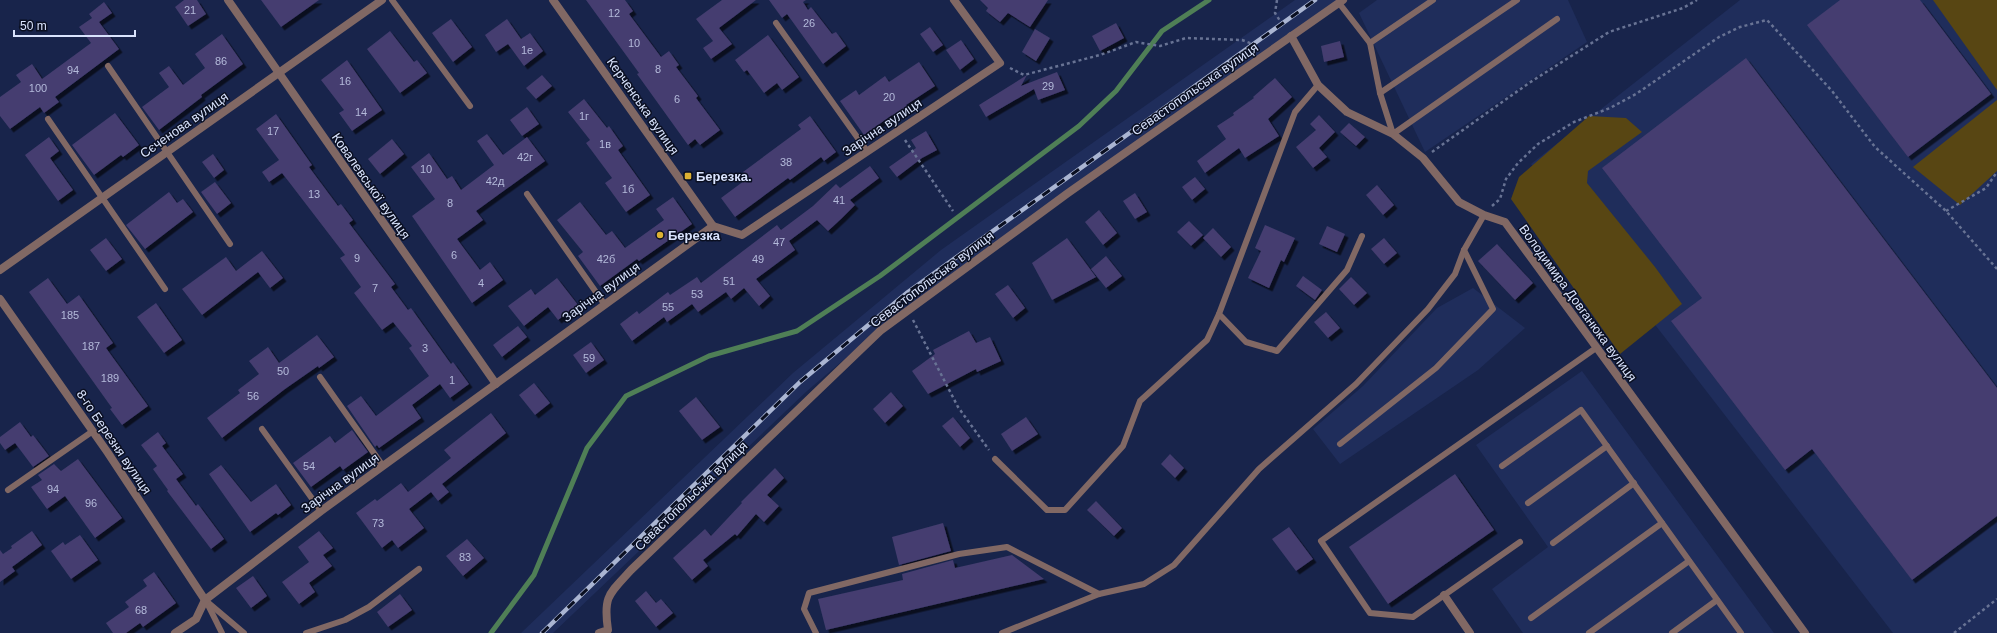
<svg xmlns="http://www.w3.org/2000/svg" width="1997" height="633" font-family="Helvetica,sans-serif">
	<defs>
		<filter id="shadow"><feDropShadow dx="3.5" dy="3.5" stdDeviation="0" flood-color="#0009"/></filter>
	</defs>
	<rect width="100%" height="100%" fill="#18244b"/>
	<g fill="#1f2d5b">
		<polygon points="1295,0 1341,0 880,329 807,391 553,633 521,633 793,373 941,250"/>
		<polygon points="1377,0 1568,0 1587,42 1425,152 1359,13"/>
		<polygon points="1740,0 1997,0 1997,633 1893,633 1531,164"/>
		<polygon points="1473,288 1525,328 1478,370 1340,464 1313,429 1363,386 1437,308"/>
		<polygon points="1582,371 1774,633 1523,633 1492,589 1548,547 1476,445"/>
	</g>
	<g fill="#584613">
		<polygon points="1933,0 1997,0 1997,90"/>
		<polygon points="1997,100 1997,171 1960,205 1913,167"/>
		<polygon points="1589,116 1626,118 1642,132 1588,171 1587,183 1655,267 1682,304 1620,354 1511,199 1519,177"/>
	</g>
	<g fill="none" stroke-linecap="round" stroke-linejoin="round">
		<polyline stroke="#4f7f56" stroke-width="5" points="491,633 534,575 587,448 626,396 709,356 797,331 880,276 1079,126 1116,91 1162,31 1209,0"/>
	</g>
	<g fill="#443d6f" filter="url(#shadow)">
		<polygon points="184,0 197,0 206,14 188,26 175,7"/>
		<polygon points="261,0 319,0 281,27"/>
		<polygon points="586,0 625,0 633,11 629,14 661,57 669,51 679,65 676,67 698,96 696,98 720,130 700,145 695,139 688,145 637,74 639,73"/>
		<polygon points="722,0 756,0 719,28 732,44 711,59 703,48 713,41 696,19"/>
		<polygon points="769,0 806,0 803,2 808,10 811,7 832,34 836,32 846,46 823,64 787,14 782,18"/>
		<polygon points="980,0 1048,0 1030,27 1008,13 1000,22 986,11 988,8"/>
		<polygon points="1840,0 1920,0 1991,94 1908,157 1807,25"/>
		<polygon points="104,2 112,13 99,22 119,49 55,97 59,102 44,113 40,107 10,129 0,116 0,97 21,82 16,75 32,64 42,79 91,43 79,27 92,18 89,14"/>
		<polygon points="451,19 472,47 453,62 432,33"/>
		<polygon points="507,19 521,39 530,33 543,51 524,66 508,44 496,52 485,35"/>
		<polygon points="1116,23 1124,38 1100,51 1092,36"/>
		<polygon points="930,27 943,45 933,52 920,34"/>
		<polygon points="1035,29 1050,38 1036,61 1022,52"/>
		<polygon points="390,31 414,62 417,60 427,73 400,93 367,49"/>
		<polygon points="222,34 243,64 201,95 202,97 159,130 142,107 169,87 159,73 169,66 183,85 205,68 195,54"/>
		<polygon points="768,35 799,77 782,90 777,83 764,93 747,70 744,72 735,60"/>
		<polygon points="961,40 974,59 960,70 946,50"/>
		<polygon points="1340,41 1344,57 1324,62 1321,46"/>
		<polygon points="1746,58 1997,388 1997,516 1912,580 1812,449 1785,470 1671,321 1702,298 1602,168"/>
		<polygon points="347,60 382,110 352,131 339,113 344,110 321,80"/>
		<polygon points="919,62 935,86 906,105 908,107 894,117 892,115 864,135 840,101 856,90 859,95 885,76 889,82"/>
		<polygon points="1057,72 1065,90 1038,100 1034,89 986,117 979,105 1027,75 1021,86"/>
		<polygon points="542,75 552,86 536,99 526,88"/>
		<polygon points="1275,78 1292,97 1268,119 1279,136 1245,158 1239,148 1205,173 1197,161 1226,139 1217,126 1234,115 1233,113 1254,98 1253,97"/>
		<polygon points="584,99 607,128 609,126 623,146 618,150 650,195 626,212 605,183 612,178 586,143 590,140 568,112"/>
		<polygon points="527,107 539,124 522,136 510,120"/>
		<polygon points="115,113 139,145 123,157 121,155 94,175 72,145"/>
		<polygon points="276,114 312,165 309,167 338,206 341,204 353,220 349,223 395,284 391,287 408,310 411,308 451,364 453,362 469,384 450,398 440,384 412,405 421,418 379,448 377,445 375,447 347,406 361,396 376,416 429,376 409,348 412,346 393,322 382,330 354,293 361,287 340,258 345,255 289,182 282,173 269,182 262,172 279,160 256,129"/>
		<polygon points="1319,115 1335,132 1319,148 1327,157 1313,168 1296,147 1316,130 1310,124"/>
		<polygon points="810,116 836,152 824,161 821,157 790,180 788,178 735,217 721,198 748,178 743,172 801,129 798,125"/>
		<polygon points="1349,123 1365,137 1356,146 1340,132"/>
		<polygon points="926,131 937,150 922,158 897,177 889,167 916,148 911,140"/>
		<polygon points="487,134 503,155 527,137 545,161 476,211 483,220 457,239 480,270 490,262 503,280 472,303 412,216 435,199 411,167 429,153 447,179 452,176 461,190 494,165 477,141"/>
		<polygon points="49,137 59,151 50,158 73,190 58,201 25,155"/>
		<polygon points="392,139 404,154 380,174 368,159"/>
		<polygon points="213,154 224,170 214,178 202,162"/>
		<polygon points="870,166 879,178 850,200 855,205 841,219 828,231 817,220 789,241 795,250 756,279 770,296 759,306 744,288 731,299 726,292 698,312 692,304 667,322 664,317 632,341 620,324 637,311 639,314 668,292 670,295 697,277 701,283 777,225 781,230 813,206 836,184 840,188"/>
		<polygon points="1195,177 1205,189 1192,200 1182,187"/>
		<polygon points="215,182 231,203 217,214 201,192"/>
		<polygon points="1377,185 1394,205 1383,215 1366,195"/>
		<polygon points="169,192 177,203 183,199 193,212 145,249 126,225"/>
		<polygon points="1135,193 1147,212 1135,219 1123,201"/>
		<polygon points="673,197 692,224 639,261 637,259 600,286 578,256 583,252 557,220 580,202 606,235 612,231 625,248 664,220 656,209"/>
		<polygon points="1099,210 1117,233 1103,245 1085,222"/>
		<polygon points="1189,221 1203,235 1191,246 1177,232"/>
		<polygon points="1265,225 1295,238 1284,262 1281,260 1269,288 1248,278 1261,251 1255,248"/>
		<polygon points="1327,226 1345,234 1337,252 1319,244"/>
		<polygon points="1213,228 1231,247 1221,257 1203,238"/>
		<polygon points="106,238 122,259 106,271 90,250"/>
		<polygon points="1067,238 1096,277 1052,300 1032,263"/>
		<polygon points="1384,238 1397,253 1384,264 1371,249"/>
		<polygon points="1497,244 1533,283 1515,300 1478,261"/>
		<polygon points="262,251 283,278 270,288 258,272 202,315 182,289 226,257 236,271"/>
		<polygon points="1106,256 1122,276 1106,288 1091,269"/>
		<polygon points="1303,276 1322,290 1315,300 1296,286"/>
		<polygon points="1351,277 1367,293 1354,305 1339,289"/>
		<polygon points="48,278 67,304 79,295 113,343 106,348 148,406 122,425 110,409 112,408 29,292"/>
		<polygon points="557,278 578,305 558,320 548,307 524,326 508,306 531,289 535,295"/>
		<polygon points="1008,285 1025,308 1013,318 995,294"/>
		<polygon points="156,303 182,340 164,353 137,317"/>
		<polygon points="1326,312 1340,328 1328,338 1314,322"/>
		<polygon points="518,326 527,337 502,357 493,345"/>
		<polygon points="969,331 976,343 990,337 1001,361 977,372 976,369 928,394 912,371 935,354 933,350"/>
		<polygon points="317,335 334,357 319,368 318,366 285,389 222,438 207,418 240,393 238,390 259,374 249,361 268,347 279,363"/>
		<polygon points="591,342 604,360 586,373 573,355"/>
		<polygon points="534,383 550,403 535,415 519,395"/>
		<polygon points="891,392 903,406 885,423 873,409"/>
		<polygon points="696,397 720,427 702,440 679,411"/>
		<polygon points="491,413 506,433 442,484 449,492 438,501 431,492 409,509 424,528 398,548 392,540 382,548 356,513 375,499 377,501 401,483 408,492 451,458 444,450"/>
		<polygon points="953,417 970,438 960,447 942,426"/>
		<polygon points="1026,417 1038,434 1012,451 1001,434"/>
		<polygon points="20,422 31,437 33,435 49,456 33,467 15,443 5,450 0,443 0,437"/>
		<polygon points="352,430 368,452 343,470 340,466 311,487 293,463 330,436 335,443"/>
		<polygon points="158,432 166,443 162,446 183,474 176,479 196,506 198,504 224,539 211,549 167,491 168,490 153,469 157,466 141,445"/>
		<polygon points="1170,454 1184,468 1175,478 1161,464"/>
		<polygon points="78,459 122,518 95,538 65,496 47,509 31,487 42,480 38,475 54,464 61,471"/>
		<polygon points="221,465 251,502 276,484 291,505 278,515 276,513 250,532 209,474"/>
		<polygon points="775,468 784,478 767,495 779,506 764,522 756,514 737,536 735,534 703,560 708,566 692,580 673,558 705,529 711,536 742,503 741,502"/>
		<polygon points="1455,474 1494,530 1388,604 1349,547"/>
		<polygon points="1096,501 1122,528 1114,536 1087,510"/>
		<polygon points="943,523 951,551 899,565 892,537"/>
		<polygon points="1289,527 1313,559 1296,571 1272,539"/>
		<polygon points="32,531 42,545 12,567 15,571 0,582 0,550 3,554 12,548 11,546"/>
		<polygon points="319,531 333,548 323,555 332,566 309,583 315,592 299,604 282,582 309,562 298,547"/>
		<polygon points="80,535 98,560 71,579 51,551 63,542 65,545"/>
		<polygon points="467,539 484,558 463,576 446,556"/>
		<polygon points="1012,555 1044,579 826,630 818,599 903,580 902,574 953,560 955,568"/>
		<polygon points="154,572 176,603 143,627 140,623 126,633 113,633 106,623 129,607 125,602 147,586 143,580"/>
		<polygon points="253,576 267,596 251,608 236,588"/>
		<polygon points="646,591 656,603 661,599 673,613 656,627 635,601"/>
		<polygon points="400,594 412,610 388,627 377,612"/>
	</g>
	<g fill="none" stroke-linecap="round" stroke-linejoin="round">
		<g stroke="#687394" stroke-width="2.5" stroke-dasharray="3 3" stroke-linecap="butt">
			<polyline points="1277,0 1275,13 1284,27"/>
			<polyline points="1010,68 1024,75 1100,55 1136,42 1160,46 1186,38 1242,40 1258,46"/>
			<polyline points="905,140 953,211"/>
			<polyline points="1432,152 1529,83 1609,32 1683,8 1697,0"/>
			<polyline points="1492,206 1500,199 1506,179 1518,163 1538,144 1574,122 1610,108 1636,94 1719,37 1740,27 1767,20 1832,91 1875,147 1946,211 1997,269"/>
			<polyline points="1946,211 1986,188 1997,172"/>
			<polyline points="913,320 958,407 989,450"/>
			<polyline points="1954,633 1997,599"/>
		</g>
		<g stroke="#816864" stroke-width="6">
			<polyline points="392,0 470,106"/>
			<polyline points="1339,3 1370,43 1380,93 1393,134 1557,19"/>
			<polyline points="776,23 867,151"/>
			<polyline points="1370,43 1433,0"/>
			<polyline points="108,66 230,244"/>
			<polyline points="1318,85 1295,112 1219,314 1246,342 1277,351 1347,270 1362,236"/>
			<polyline points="1380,93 1517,0"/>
			<polyline points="48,119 165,289"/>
			<polyline points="527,194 605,305"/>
			<polyline points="320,377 383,466"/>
			<polyline points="262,429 321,511"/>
			<polyline points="1340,444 1436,368 1493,309 1464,250"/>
			<polyline points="995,459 1047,510 1065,510 1123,446 1140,401 1207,340 1219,314"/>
			<polyline points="1502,466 1581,410 1741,633"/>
			<polyline points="8,490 93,431"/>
			<polyline points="1528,503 1607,446"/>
			<polyline points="1520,542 1413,617 1370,613 1321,541 1596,348"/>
			<polyline points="1553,543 1634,483"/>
			<polyline points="205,600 244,633"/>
			<polyline points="207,603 222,633"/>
			<polyline points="1531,618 1662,523"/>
			<polyline points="306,633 345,620 369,607 419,569"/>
			<polyline points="816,633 804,609 809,593 959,554 1007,547 1099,594"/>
			<polyline points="1002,633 1099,594 1144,584 1174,565 1259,469 1356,384 1428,309 1455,274 1464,250 1484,215"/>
			<polyline points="1589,633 1689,561"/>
			<polyline points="1672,633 1717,600"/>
		</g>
		<g stroke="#816864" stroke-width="8">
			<polyline points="228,0 496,384"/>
			<polyline points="553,0 713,226"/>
			<polyline points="1291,36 1318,85 1347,112 1393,134 1423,158 1459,202 1484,215 1505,222 1805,633"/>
			<polyline points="713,226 742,235 1000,63 954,0"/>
			<polyline points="0,270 382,0"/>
			<polyline points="0,299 108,453 205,600"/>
			<polyline points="1444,595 1470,633"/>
			<polyline points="175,633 196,619 205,600 321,511 713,226"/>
			<path d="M 599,633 L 608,630 C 603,596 609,594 631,570 L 880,331 L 1068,193 L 1343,0"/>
		</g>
		<g stroke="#aab5d2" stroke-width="4.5">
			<polyline id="rail" points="542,633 800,382 908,292 1315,0"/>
		</g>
		<use href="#rail" stroke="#0a0f21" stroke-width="3" stroke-dasharray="9" stroke-linecap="butt"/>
	</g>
	<g fill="#ddb133" stroke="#0a0f21" stroke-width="1.5">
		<rect x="684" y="172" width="8" height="8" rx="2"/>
		<circle cx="660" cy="235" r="4"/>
	</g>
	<g text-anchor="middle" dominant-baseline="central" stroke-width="3" stroke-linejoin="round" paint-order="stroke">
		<g font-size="11" fill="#b4bada">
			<text x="190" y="10">21</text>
			<text x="614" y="13">12</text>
			<text x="809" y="23">26</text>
			<text x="634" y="43">10</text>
			<text x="527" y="50">1е</text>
			<text x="221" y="61">86</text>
			<text x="658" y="69">8</text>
			<text x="73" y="70">94</text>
			<text x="345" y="81">16</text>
			<text x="1048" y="86">29</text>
			<text x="38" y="88">100</text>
			<text x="889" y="97">20</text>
			<text x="677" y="99">6</text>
			<text x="361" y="112">14</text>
			<text x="584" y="116">1г</text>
			<text x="273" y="131">17</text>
			<text x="605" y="144">1в</text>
			<text x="525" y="157">42г</text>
			<text x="786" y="162">38</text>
			<text x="426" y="169">10</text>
			<text x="495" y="181">42д</text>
			<text x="628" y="189">1б</text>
			<text x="314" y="194">13</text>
			<text x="839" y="200">41</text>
			<text x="450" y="203">8</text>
			<text x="779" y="242">47</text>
			<text x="454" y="255">6</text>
			<text x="357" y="258">9</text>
			<text x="606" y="259">42б</text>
			<text x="758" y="259">49</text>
			<text x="729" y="281">51</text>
			<text x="481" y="283">4</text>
			<text x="375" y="288">7</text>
			<text x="697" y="294">53</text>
			<text x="668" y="307">55</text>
			<text x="70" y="315">185</text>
			<text x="91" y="346">187</text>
			<text x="425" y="348">3</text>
			<text x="589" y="358">59</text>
			<text x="283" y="371">50</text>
			<text x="110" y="378">189</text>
			<text x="452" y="380">1</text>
			<text x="253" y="396">56</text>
			<text x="309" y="466">54</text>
			<text x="53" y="489">94</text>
			<text x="91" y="503">96</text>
			<text x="378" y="523">73</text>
			<text x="465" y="557">83</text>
			<text x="141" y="610">68</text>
		</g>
		<g font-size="13" fill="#d9e3fd" stroke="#0a0f21">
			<text transform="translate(1195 89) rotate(-35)">Севастопольська вулиця</text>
			<text transform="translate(643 106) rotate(55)">Керченська вулиця</text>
			<text transform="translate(184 125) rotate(-35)">Сєченова вулиця</text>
			<text transform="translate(882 127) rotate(-34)">Зарічна вулиця</text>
			<text transform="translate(371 186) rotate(55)">Ковалевської вулиця</text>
			<text transform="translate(932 279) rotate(-37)">Севастопольська вулиця</text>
			<text transform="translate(601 292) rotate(-36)">Зарічна вулиця</text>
			<text transform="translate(1578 303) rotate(54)">Володимира Довганюка вулиця</text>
			<text transform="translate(114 442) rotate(56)">8-го Березня вулиця</text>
			<text transform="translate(340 483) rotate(-36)">Зарічна вулиця</text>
			<text transform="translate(691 496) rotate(-44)">Севастопольська вулиця</text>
		</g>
		<g font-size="13" font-weight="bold" fill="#d9e3fd" stroke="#0a0f21" text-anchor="start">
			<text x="696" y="176">Березка.</text>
			<text x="668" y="235">Березка</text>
		</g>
	</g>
	<path d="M14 30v6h121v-6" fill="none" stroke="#d9e3fd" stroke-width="2"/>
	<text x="20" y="30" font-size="12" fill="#d9e3fd" stroke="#0a0f21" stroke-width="3" paint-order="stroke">50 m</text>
</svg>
